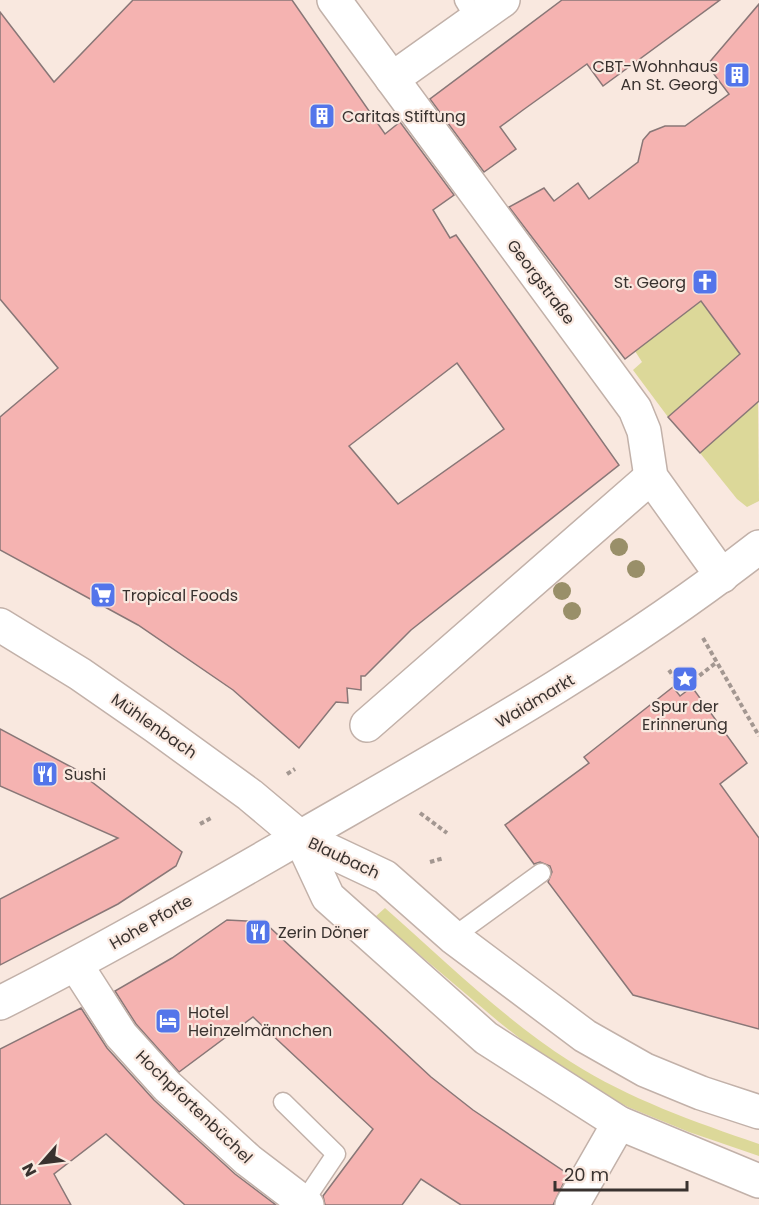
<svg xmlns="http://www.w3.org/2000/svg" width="759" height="1205" font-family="Poppins,sans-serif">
	<rect width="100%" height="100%" fill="#f9e8df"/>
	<g fill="#dcd899">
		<polygon points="701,301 740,354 668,417 633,370 642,362 635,351"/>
		<polygon points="758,402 759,501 747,507 737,499 700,453"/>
		<path d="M 385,908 C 444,960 505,1020 571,1062 C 629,1099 695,1122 759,1144 L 759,1156 L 689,1132 L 628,1107 L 564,1073 L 499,1022 L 375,917 Z"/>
	</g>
	<g fill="#f5b3b1" stroke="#897777" stroke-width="1.5" fill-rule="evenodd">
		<path d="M 133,0 L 292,0 L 385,134 L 400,122 L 454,195 L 433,210 L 450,238 L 456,235 L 619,465 L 411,630 L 365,676 L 361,676 L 361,690 L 347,688 L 348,703 L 336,702 L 299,748 L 233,690 L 138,625 L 0,550 L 0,417 L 58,368 L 0,299 L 0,12 L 54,82 ZM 457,363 L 504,429 L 398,504 L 349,446 Z"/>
		<polygon points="562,0 720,0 603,86 587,64 523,110 500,127 516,149 484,172 430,99"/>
		<polygon points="759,4 759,401 700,453 668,417 740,354 701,301 625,359 509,207 544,188 554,201 578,183 589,199 638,162 643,140 650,132 665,126 685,126 729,94 707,65"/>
		<polygon points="673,687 680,696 692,687 747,763 720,784 759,838 759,1029 633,995 548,882 552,872 550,866 540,862 534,864 505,825 589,763 584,757"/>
		<polygon points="0,729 75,769 182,852 176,866 118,904 0,965 0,899 118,838 0,786"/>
		<polygon points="227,920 264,922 431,1077 473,1110 568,1174 553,1205 461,1205 421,1179 402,1205 325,1205 323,1196 373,1129 253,1017 179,1072 136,1024 115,991 172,958"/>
		<polygon points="81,1008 107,1048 154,1100 235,1174 276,1205 185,1205 106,1134 54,1174 71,1205 0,1205 0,1049"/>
	</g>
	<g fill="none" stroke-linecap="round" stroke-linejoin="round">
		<g stroke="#c2b1a9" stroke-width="21">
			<g id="lane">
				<polyline points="464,0 476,20"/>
				<polyline points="453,937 541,873"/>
				<polyline points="283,1102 336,1154 303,1203"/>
			</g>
		</g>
		<g stroke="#c2b1a9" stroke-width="36">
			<g id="street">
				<polyline points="334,0 635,409 644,431 651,477 722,576"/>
				<polyline points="392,79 503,0"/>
				<polyline points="367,725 651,477"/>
				<polyline points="76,965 121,1035 167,1086 248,1160 307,1205"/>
				<path d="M 0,1003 C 117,944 230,877 344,812 C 487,730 628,649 759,547"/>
				<polyline points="572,1205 619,1123"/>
			</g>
		</g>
		<g stroke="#c2b1a9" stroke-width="36">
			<g id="secondary">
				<polyline points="0,625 80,674 155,726 250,795 300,837 385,877 453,937 585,1036 645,1070 701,1093 759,1112"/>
				<polyline points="300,837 328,897 486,1038 619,1123 759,1181"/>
			</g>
		</g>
		<g stroke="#a39791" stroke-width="4" stroke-dasharray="4.5 3" stroke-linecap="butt">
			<polyline points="703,638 759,736"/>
			<polyline points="669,670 682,689 717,662"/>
			<polyline points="287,774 295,769"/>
			<polyline points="420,813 447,833"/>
			<polyline points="200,824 213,817"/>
			<polyline points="430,862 444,858"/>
		</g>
		<use href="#lane" stroke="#fff" stroke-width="18"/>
		<use href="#street" stroke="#fff" stroke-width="33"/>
		<use href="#secondary" stroke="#fff" stroke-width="33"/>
	</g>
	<g fill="#998f69">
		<circle cx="619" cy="547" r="9"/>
		<circle cx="636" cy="569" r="9"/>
		<circle cx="562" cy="591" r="9"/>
		<circle cx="572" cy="611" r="9"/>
	</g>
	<defs>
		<g id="building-square" transform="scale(1.35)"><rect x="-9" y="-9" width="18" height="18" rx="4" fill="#5375ea" stroke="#f9e8df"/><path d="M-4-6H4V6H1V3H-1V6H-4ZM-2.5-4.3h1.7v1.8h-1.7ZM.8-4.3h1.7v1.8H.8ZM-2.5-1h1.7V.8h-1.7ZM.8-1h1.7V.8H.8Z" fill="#fff"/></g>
		<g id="church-square" transform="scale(1.35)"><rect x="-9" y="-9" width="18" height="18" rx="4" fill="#5375ea" stroke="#f9e8df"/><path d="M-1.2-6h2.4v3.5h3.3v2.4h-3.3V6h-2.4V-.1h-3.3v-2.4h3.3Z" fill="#fff"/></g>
		<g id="supermarket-square" transform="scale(1.35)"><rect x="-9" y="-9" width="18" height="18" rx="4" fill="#5375ea" stroke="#f9e8df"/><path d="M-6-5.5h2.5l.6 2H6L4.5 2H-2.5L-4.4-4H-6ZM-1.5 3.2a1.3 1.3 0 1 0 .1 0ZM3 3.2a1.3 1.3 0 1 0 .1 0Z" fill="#fff"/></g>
		<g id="sight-square" transform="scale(1.35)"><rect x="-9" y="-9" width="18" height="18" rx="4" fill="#5375ea" stroke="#f9e8df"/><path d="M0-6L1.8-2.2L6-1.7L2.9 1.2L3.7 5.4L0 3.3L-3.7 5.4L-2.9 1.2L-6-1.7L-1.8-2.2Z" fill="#fff"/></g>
		<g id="restaurant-square" transform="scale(1.35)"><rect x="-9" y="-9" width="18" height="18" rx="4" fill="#5375ea" stroke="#f9e8df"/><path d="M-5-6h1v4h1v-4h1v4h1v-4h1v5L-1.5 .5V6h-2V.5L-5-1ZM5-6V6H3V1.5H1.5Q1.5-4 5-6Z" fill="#fff"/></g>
		<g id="hotel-square" transform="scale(1.35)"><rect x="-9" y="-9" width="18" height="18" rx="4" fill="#5375ea" stroke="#f9e8df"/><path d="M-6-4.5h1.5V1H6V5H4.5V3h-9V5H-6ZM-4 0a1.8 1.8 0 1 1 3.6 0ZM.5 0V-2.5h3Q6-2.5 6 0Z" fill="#fff"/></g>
	</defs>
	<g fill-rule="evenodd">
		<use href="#building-square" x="737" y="75"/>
		<use href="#building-square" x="322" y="116"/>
		<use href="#church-square" x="705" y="282"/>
		<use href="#supermarket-square" x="103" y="595"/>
		<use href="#sight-square" x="685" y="679"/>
		<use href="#restaurant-square" x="45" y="774"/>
		<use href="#restaurant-square" x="258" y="932"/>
		<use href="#hotel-square" x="168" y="1021"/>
	</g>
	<g text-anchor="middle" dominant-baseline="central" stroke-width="4.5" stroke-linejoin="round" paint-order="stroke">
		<g font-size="16" fill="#39322f" stroke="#f9e8df" text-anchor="start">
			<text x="718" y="66" text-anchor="end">CBT-Wohnhaus<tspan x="718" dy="18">An St. Georg</tspan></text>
			<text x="342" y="116">Caritas Stiftung</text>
			<text x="686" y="282" text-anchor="end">St. Georg</text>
			<text x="122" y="595">Tropical Foods</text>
			<text x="685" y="706" text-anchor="middle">Spur der<tspan x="685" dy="18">Erinnerung</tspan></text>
			<text x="64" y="774">Sushi</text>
			<text x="278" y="932">Zerin Döner</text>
			<text x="188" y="1012">Hotel<tspan x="188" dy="18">Heinzelmännchen</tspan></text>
		</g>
		<g font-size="16" fill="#39322f" stroke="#f9e8df">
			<text transform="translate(541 282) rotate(53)">Georgstraße</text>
			<text transform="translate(535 701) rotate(-31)">Waidmarkt</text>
			<text transform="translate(154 726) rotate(35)">Mühlenbach</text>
			<text transform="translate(344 858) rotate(25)">Blaubach</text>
			<text transform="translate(151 922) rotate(-30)">Hohe Pforte</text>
			<text transform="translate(194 1107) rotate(44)">Hochpfortenbüchel</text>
		</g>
	</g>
	<g transform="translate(42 1163) rotate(242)" stroke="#f9e8df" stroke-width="4.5" paint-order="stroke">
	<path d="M0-4.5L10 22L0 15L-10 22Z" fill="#39322f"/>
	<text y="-9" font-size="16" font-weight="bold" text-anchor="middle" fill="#39322f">N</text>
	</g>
	<path d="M555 1181v9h132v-9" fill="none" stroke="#39322f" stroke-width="3"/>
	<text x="564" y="1181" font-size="18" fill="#39322f" stroke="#f9e8df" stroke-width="4.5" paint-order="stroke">20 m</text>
</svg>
